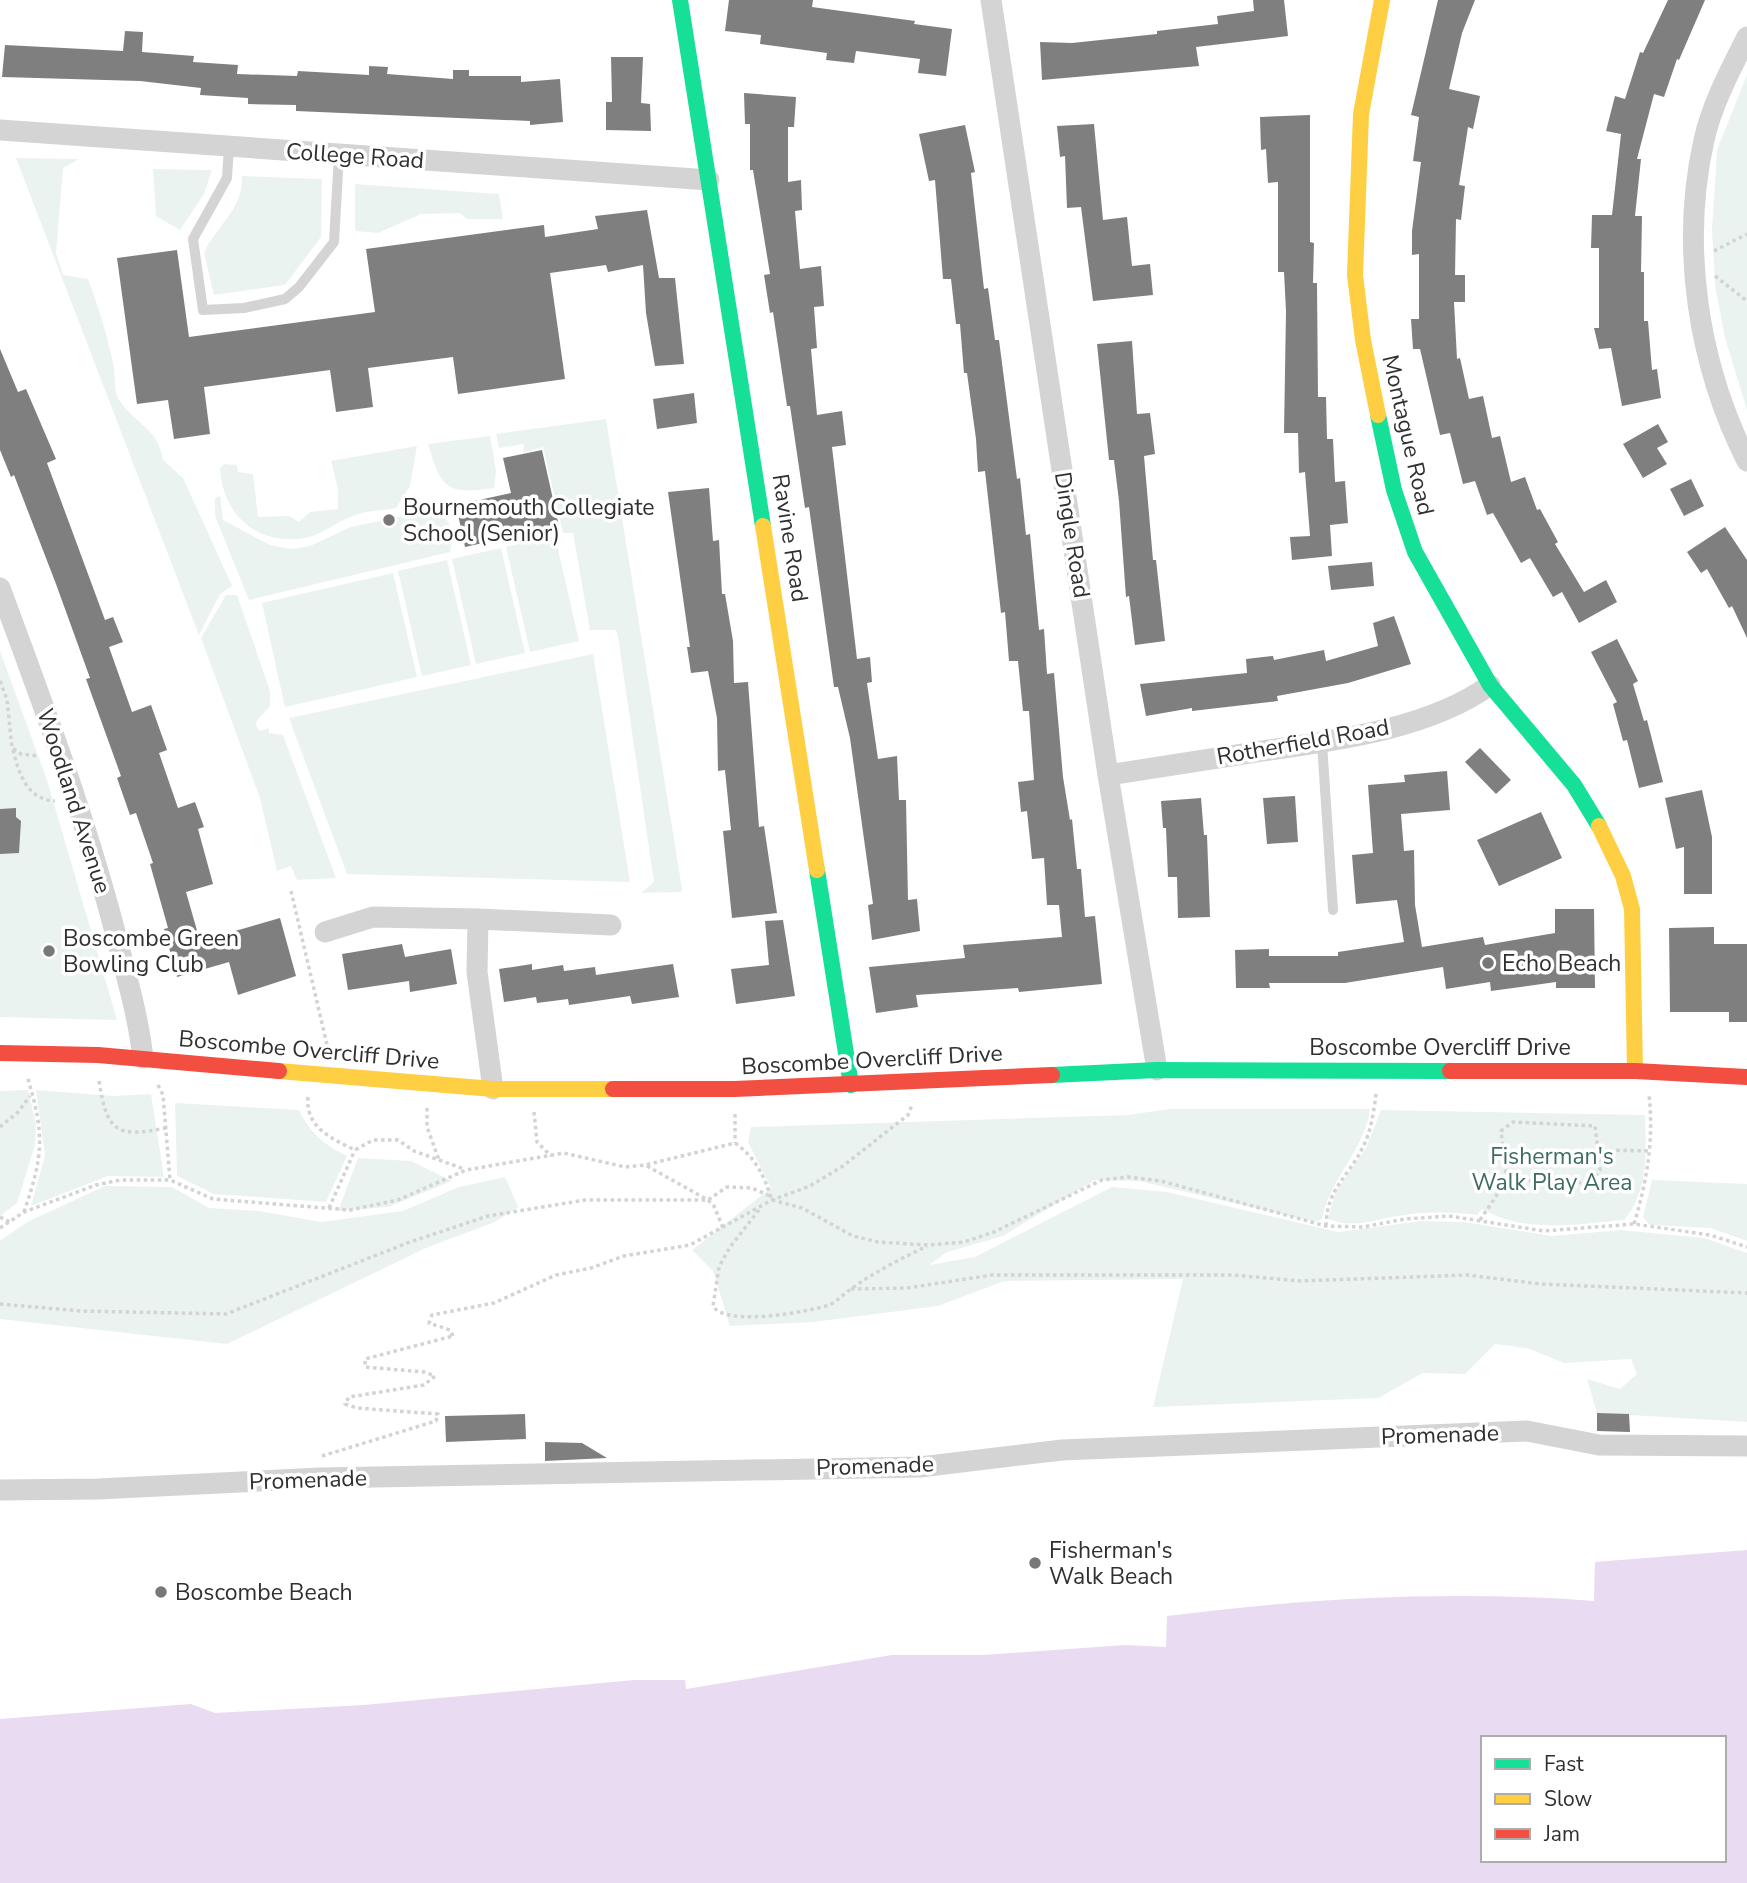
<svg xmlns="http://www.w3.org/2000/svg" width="1747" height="1883" font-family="'Nunito Sans',sans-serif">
	<rect width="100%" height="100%" fill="#fff"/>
	<g fill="#ebf3f1">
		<polygon points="1747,75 1747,410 1725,338 1715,285 1712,229 1717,150"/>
		<path d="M 16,158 L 79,159 L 63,168 L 56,253 L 63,275 L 88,279 C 98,306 107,334 113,363 C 116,375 113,390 119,400 C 136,425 158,428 163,460 L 183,478 L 232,586 L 220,594 L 199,635 Z"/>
		<polygon points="153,169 212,170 204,194 180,230 156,216"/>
		<path d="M 242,176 L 322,179 L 321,237 L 285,285 L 214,295 L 204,253 C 216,226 244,208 242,176 Z"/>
		<polygon points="355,184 499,194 503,219 467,219 460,213 421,214 378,233 355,231"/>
		<polygon points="606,419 682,889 681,892 641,893 654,882 618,637 616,630 590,630 573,533 563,533 543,447 523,453 524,444 499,448 496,434"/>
		<path d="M 490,436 L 496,471 L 494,488 C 447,495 441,489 428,444 Z"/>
		<path d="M 417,446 L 410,486 L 396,508 C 382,511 367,510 353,516 C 338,521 324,533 309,537 C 260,548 223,517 220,469 L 224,464 L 237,465 L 238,472 L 253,474 L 258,517 L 289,516 L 299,522 L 310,512 L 338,509 L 338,489 L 331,461 Z"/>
		<path d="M 220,496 L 223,520 L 270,545 L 291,549 L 310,546 L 351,527 L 436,509 C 452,522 454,533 450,552 L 249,600 L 215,516 L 215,498 Z"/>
		<polygon points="555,536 579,641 530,652 506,547"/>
		<polygon points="501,548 525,653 476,664 452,559"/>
		<polygon points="447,560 471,665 422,676 398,571"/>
		<polygon points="393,573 417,677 285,707 262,603"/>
		<polygon points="226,595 237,595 270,691 270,706 257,720 256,726 260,731 269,728 269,733 283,735 336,878 297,880 291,866 277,871 260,798 201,638"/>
		<polygon points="0,651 47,780 117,1020 0,1017"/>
		<polygon points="593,654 630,882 347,874 289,718"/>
		<polygon points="28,1090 36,1124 35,1145 17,1203 0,1216 0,1091"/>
		<polygon points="36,1090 113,1096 151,1094 164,1177 108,1176 31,1206 45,1155"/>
		<path d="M 175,1103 L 299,1110 C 309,1132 325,1146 347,1156 L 326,1202 L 214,1194 L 177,1176 Z"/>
		<path d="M 1169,1109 L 1370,1109 C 1365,1150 1330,1178 1322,1219 L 1315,1222 L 1139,1181 L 1095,1180 L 1003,1236 L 947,1252 L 929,1265 L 975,1257 L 1112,1187 L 1167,1192 L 1338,1232 L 1421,1221 L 1464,1222 L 1552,1236 L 1621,1230 L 1704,1238 L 1747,1253 L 1747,1422 L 1597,1413 L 1587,1379 L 1620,1389 L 1637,1374 L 1631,1359 L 1564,1363 L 1527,1348 L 1495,1344 L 1465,1374 L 1423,1373 L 1378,1398 L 1153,1407 L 1183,1279 L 1004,1281 L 938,1306 L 813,1322 L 730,1326 L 713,1271 L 692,1250 L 771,1188 L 748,1142 L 751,1127 L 1128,1115 Z"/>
		<path d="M 1381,1110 L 1645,1115 C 1646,1150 1649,1192 1624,1220 C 1578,1224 1525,1234 1482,1209 L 1477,1215 C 1451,1212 1424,1211 1398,1216 C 1372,1220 1354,1229 1328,1219 L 1336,1191 L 1366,1148 Z"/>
		<polygon points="358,1158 411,1161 452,1181 388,1207 338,1211"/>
		<polygon points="505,1177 518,1207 495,1222 428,1247 227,1344 0,1319 0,1241 27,1222 105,1186 172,1187 209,1208 259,1211 321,1222 403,1211 459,1187"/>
		<polygon points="1652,1180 1747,1184 1747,1241 1711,1228 1650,1225 1643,1217"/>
	</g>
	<path fill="#e9dbf2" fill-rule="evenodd" d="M 1747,1550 L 1747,1883 L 0,1883 L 0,1719 L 191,1704 L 215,1713 L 364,1705 L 634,1680 L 685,1680 L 686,1689 L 892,1655 L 983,1655 L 1125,1645 L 1166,1647 L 1167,1616 C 1308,1598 1453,1590 1594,1601 L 1595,1562 ZM 1483,1738 L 1724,1738 L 1724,1860 L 1483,1860 Z"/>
	<g fill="#7f7f7f">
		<polygon points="729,0 813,0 812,7 915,21 914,24 952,29 946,76 918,73 920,59 856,51 854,63 826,60 827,53 760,44 761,35 725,31"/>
		<polygon points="1253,0 1284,0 1288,36 1196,47 1199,66 1042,80 1040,42 1072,43 1157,34 1157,31 1218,24 1217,16 1254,11"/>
		<polygon points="1438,0 1475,0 1462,33 1449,89 1480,96 1473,129 1468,127 1459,185 1465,186 1461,220 1456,219 1455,275 1465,275 1465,302 1454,302 1457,359 1460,358 1469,399 1483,396 1492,438 1500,436 1511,482 1525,477 1537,510 1540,509 1558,542 1555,544 1584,592 1606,580 1617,602 1579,623 1562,592 1553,597 1530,558 1521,563 1493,513 1487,515 1475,481 1463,484 1450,433 1440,435 1420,349 1413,349 1411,319 1419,319 1419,254 1412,255 1412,231 1421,162 1413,161 1419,117 1411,115"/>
		<polygon points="1668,0 1705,0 1679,60 1677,59 1664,97 1654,94 1637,159 1641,159 1635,216 1642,216 1641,272 1644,272 1644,321 1648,321 1652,370 1657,369 1661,398 1622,406 1611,348 1599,349 1594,328 1599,328 1599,248 1591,248 1592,215 1612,215 1621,134 1606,131 1615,96 1625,99 1640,52 1643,53"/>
		<polygon points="125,31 143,32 142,52 194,56 193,62 238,65 237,74 297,76 298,71 369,75 369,66 388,67 387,74 453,79 453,70 469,70 469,76 521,76 521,82 560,79 563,122 530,125 530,121 296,111 296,105 248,104 248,98 200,95 201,88 140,81 2,77 5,45 123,51"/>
		<polygon points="611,57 643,57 641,103 650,104 651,131 606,130 606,102 612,102"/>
		<polygon points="744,93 796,97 794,127 788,127 788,182 801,180 802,210 795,211 800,269 821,266 824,306 814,307 817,348 811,349 817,415 842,411 846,445 832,447 857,659 870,657 872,682 867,683 878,759 897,756 899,800 906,800 908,900 917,899 920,931 872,940 868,905 873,904 850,738 838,687 834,687 809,507 805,508 790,406 787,406 773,312 770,313 764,275 770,274 753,170 750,170 750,124 745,124"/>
		<polygon points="1310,115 1310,242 1314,243 1313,283 1317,283 1318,397 1326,397 1327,439 1333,439 1335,482 1345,481 1348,523 1330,525 1332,556 1292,560 1290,537 1310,536 1305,472 1299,473 1298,433 1284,433 1286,311 1284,272 1278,272 1278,182 1268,183 1266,149 1261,150 1260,117"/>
		<polygon points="1094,124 1103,220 1127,217 1132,266 1150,264 1153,295 1093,301 1081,207 1067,208 1065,156 1060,157 1057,126"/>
		<polygon points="965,125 975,172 971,173 984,289 988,288 995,340 999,340 1017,479 1020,478 1026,535 1030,534 1039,630 1044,629 1047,674 1054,673 1063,777 1070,820 1072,819 1077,869 1081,869 1085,917 1095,916 1102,984 1019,992 1018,988 916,995 918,1007 876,1013 869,967 965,958 963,945 1062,937 1059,905 1047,905 1044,858 1032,859 1027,811 1021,812 1018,782 1034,780 1029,711 1023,711 1018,661 1009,661 1005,612 1001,613 985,471 978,472 976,439 967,373 964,373 960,324 956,324 951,279 943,279 935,180 929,181 919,134"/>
		<polygon points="647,210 659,278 675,278 684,364 655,366 646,313 643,265 608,272 606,265 550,273 565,379 458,394 453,357 368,368 373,407 336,412 330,370 204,387 210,434 174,439 168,400 137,404 117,258 177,250 189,337 375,312 366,249 544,225 545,237 598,229 595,216"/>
		<polygon points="1132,341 1137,414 1150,413 1155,454 1144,456 1153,560 1156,560 1165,641 1135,645 1129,596 1126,597 1119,501 1114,460 1109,460 1097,344"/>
		<polygon points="0,349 18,392 26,389 56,459 47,463 105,620 113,617 123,642 109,647 132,712 151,705 167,750 159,753 178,808 195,802 204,827 198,829 213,884 186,892 200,941 280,918 296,976 238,995 229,962 177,977 164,929 168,928 150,864 153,863 136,813 130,815 117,778 121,776 86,679 90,678 56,584 14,475 11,477 0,450"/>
		<polygon points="694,393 697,423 657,429 653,399"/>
		<polygon points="1658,424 1668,442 1657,448 1667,464 1643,478 1623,444"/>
		<polygon points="542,450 559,526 465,547 456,505 511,493 503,458"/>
		<polygon points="1691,479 1704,506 1684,516 1670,489"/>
		<polygon points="709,488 713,541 719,540 722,594 725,594 733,641 734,683 748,682 759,827 764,826 777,913 732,918 723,831 731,830 725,770 718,771 717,718 708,671 691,673 687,647 690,647 668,492"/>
		<polygon points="1725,527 1747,560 1747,638 1732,606 1729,608 1707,569 1701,573 1687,552"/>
		<polygon points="1372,562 1374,586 1331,590 1328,566"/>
		<polygon points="1394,616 1411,664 1348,683 1277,696 1278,701 1192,711 1192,708 1146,716 1140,684 1247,673 1246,659 1273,656 1274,660 1324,650 1326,661 1378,646 1373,623"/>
		<polygon points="1617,639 1638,681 1633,684 1644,721 1647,720 1663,782 1639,788 1627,740 1623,741 1613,704 1617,702 1591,652"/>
		<polygon points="1480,748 1511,780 1496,794 1465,762"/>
		<polygon points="1447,771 1450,810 1401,814 1404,851 1414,850 1415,905 1422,947 1483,937 1485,945 1555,933 1555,909 1594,909 1595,988 1556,988 1556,982 1491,991 1490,982 1446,989 1443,967 1345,983 1269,983 1270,988 1236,988 1235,950 1269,949 1269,956 1338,956 1338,952 1404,942 1397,900 1356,904 1352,855 1373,853 1368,785 1405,782 1404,775"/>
		<polygon points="1702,790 1712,837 1712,894 1684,894 1684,847 1676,849 1665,798"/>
		<polygon points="1295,796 1298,842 1267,844 1263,798"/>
		<polygon points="1201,798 1204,835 1207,835 1210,917 1178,918 1177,877 1168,877 1166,828 1163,828 1161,801"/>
		<polygon points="16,808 16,817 21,821 19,853 0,854 0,809"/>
		<polygon points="1541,812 1562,858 1499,886 1477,840"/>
		<polygon points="783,920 795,996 736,1004 731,969 769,965 765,921"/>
		<polygon points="1714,927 1714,944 1747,944 1747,1022 1729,1022 1729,1012 1670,1012 1669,928"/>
		<polygon points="402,944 405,957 451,949 457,984 410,992 409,981 348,990 342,954"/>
		<polygon points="532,964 532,970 563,965 564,971 595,967 596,975 673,964 679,997 632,1004 630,996 569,1005 568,999 537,1003 536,997 504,1002 499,969"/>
		<polygon points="1597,1413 1629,1414 1630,1432 1597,1431"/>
		<polygon points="525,1414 526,1439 446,1442 445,1416"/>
		<polygon points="545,1442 582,1443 607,1458 545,1461"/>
	</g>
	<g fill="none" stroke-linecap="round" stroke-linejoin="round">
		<g stroke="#d3d3d3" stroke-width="3.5" stroke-dasharray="3.5 3.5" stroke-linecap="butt">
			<polyline points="1714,251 1747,234"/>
			<polyline points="1715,276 1747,301"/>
			<polyline points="0,681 7,699 12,748 21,754 38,756"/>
			<path d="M 13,750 C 19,773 26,799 55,801"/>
			<polyline points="291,891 328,1049"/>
			<path d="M 99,1081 C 107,1132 116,1138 166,1128"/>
			<polyline points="158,1085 163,1095 170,1180"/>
			<path d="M 308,1097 C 305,1127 332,1139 355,1150 L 373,1140 L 398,1140 L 414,1151 L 464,1169"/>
			<polyline points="427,1108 427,1127 439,1160"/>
			<polyline points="534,1112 537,1142 551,1156"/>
			<polyline points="735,1114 735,1143"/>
			<polyline points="0,1127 18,1112 30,1096"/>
			<polyline points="647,1166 708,1200 714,1206 723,1228"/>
			<polyline points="1507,1180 1501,1131 1513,1122 1595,1126 1598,1150 1651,1151"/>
			<polyline points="772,1200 802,1208 853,1236 878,1242 928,1245 964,1242 994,1232 1102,1180 1128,1177 1161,1181 1326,1226 1363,1227 1405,1219 1449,1216 1544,1231 1634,1224 1710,1235 1747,1247"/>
			<polyline points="329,1208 355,1150"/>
			<path d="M 759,1210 L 730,1247 L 719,1267 L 713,1306 C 725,1327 808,1312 829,1305 C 837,1302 843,1294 851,1289 C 874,1272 901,1259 927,1246"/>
			<path d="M 24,1212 C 43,1156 45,1136 28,1079"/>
			<polyline points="0,1217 10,1222"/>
			<polyline points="1480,1220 1507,1180 1590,1183 1600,1170 1598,1150"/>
			<path d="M 1634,1224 C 1647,1181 1654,1140 1649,1095"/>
			<path d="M 1326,1226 C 1327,1188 1347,1179 1363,1147 C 1371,1131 1374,1111 1376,1094"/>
			<path d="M 0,1228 L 24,1212 L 96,1185 L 120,1180 L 170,1180 L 213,1199 L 350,1210 L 398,1200 L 466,1170 L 564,1153 L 625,1167 L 645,1165 L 735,1143 C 756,1158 764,1176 772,1200"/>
			<polyline points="851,1289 907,1288 992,1275 1233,1275 1300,1281 1467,1275 1541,1284 1747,1293"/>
			<polyline points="0,1304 81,1311 226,1314 410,1242 488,1216 585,1200 708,1200 727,1187 752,1188 770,1196"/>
			<polyline points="453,1336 450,1330 429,1323 432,1315 494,1303 556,1275 591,1268 624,1256 690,1245 772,1200 810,1186 843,1166 908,1115 912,1105"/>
			<polyline points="322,1456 436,1421 438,1414 357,1408 345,1404 349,1397 424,1385 435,1376 424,1372 365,1367 365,1359 453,1336"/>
		</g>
		<g stroke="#d4d4d4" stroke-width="10">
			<polyline points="229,147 227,178 193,239 203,310 244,308 285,299 299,287 334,242 339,155"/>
			<polyline points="1322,743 1333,910"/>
		</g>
		<g stroke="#d4d4d4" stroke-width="21">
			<polyline points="991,0 1108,775 1157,1070"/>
			<path d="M 1747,37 C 1731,69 1712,104 1704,140 C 1680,247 1698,364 1747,461"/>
			<polyline points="0,130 709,180"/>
			<path d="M 0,588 C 42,701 83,811 114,928 C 125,971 138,1014 143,1058"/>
			<path d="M 1108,775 C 1157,767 1207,760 1256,752 C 1331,741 1428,730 1490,685"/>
			<polyline points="325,932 373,917 478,919"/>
			<polyline points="493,1089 477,972 478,919 611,925"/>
			<polyline points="0,1490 98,1489 320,1478 920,1467 1062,1450 1527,1431 1599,1445 1747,1446"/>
		</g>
		<g stroke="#16e098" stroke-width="16">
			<polyline points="680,0 763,526"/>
			<polyline points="1378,415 1394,490 1415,552 1490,685 1574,785 1599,826"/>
			<polyline points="817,870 851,1085"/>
			<polyline points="1052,1075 1157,1070 1450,1071"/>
		</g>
		<g stroke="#ffcf43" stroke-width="16">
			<polyline points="1378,415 1363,340 1355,275 1361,114 1382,0"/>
			<polyline points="763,526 817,870"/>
			<polyline points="1599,826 1623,876 1632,909 1635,1071"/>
			<polyline points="279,1071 493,1089 613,1089"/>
		</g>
		<g stroke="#f24e42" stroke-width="16">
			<polyline points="0,1053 98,1055 279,1071"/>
			<polyline points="1450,1071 1635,1071 1747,1077"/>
			<polyline points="613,1089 734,1089 1052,1075"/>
		</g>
	</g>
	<g fill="#787878" stroke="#fff" stroke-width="2.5">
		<circle cx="389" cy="520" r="7"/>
		<circle cx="49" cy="951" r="7"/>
		<circle cx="1488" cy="963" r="7"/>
		<circle cx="1035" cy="1563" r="7"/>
		<circle cx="161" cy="1592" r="7"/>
	</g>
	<g text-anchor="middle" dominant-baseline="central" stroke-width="7" stroke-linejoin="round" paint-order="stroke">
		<g font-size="23" fill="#303030" stroke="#fff">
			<text transform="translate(355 156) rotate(4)">College Road</text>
			<text transform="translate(1408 435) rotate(77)">Montague Road</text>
			<text transform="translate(1072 535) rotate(81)">Dingle Road</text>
			<text transform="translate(790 538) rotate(81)">Ravine Road</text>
			<text transform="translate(1303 742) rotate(-10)">Rotherfield Road</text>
			<text transform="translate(74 801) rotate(72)">Woodland Avenue</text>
			<text x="1440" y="1047">Boscombe Overcliff Drive</text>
			<text transform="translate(309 1050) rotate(5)">Boscombe Overcliff Drive</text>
			<text transform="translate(872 1060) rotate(-3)">Boscombe Overcliff Drive</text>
			<text transform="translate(1440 1435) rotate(-2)">Promenade</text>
			<text transform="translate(875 1466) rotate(-2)">Promenade</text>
			<text transform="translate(308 1480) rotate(-2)">Promenade</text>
		</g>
		<g font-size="23" fill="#303030" stroke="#fff" text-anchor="start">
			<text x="403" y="507">Bournemouth Collegiate<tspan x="403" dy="26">School (Senior)</tspan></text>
			<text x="63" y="938">Boscombe Green<tspan x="63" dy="26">Bowling Club</tspan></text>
			<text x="1502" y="963">Echo Beach</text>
			<text x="1049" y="1550">Fisherman's<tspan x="1049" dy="26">Walk Beach</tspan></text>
			<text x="175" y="1592">Boscombe Beach</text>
		</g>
		<g font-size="23" fill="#3d6c60" stroke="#fff">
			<text x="1552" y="1156">Fisherman's<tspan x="1552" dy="26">Walk Play Area</tspan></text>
		</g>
	</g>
	<rect x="1481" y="1736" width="245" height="126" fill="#ffffff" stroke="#acacac" stroke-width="2"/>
	<rect x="1495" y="1759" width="35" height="10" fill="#16e098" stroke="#acacac" stroke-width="2"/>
	<text x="1544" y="1771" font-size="21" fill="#303030">Fast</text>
	<rect x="1495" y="1794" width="35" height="10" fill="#ffcf43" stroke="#acacac" stroke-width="2"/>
	<text x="1544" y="1806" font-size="21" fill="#303030">Slow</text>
	<rect x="1495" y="1829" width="35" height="10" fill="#f24e42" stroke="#acacac" stroke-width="2"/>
	<text x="1544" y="1841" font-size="21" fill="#303030">Jam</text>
</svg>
